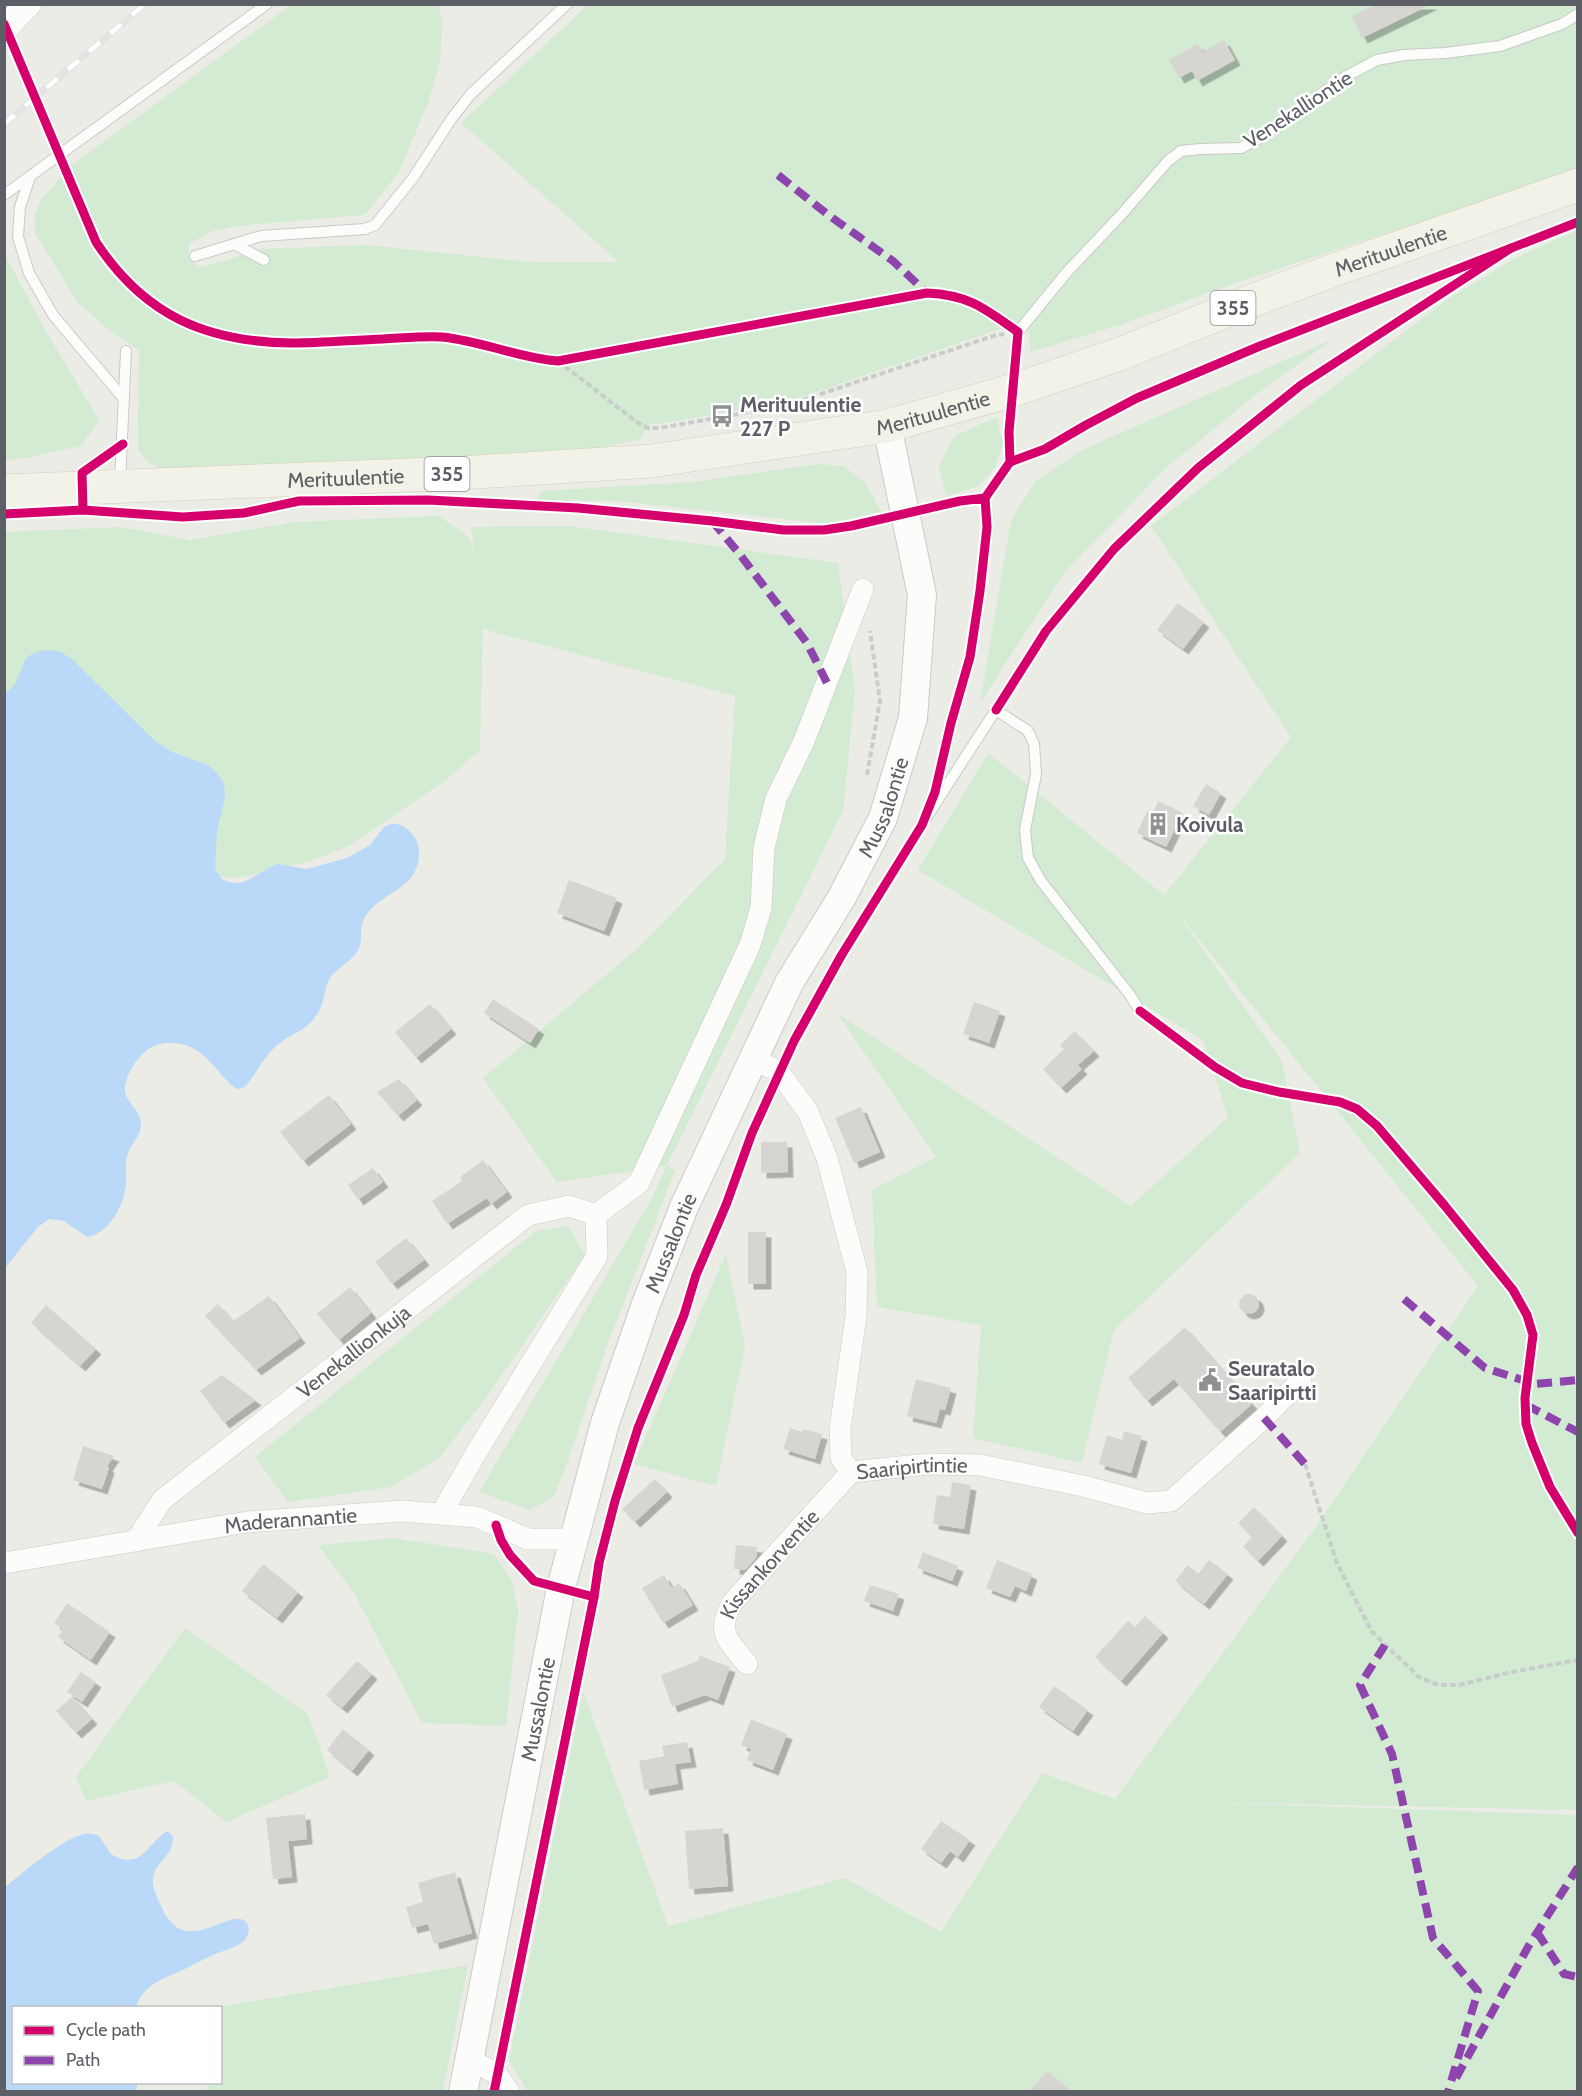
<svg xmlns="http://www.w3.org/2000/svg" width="1582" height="2096" font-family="Cabin,sans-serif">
	<defs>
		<filter id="shadow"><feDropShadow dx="5.5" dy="5.5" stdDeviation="0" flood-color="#0004"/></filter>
	</defs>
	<rect width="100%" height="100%" fill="#ecece7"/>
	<g fill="#d3ead3">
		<polygon points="291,5 439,5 442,23 440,62 428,103 399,172 365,215 247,225 212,231 189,244 189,258 200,268 261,249 368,245 529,262 619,262 461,123 588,5 1577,5 1577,169 1515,191 1247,279 1120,325 1031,352 1029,332 1017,323 787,402 659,424 651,423 640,439 597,449 461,458 167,471 150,464 138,449 139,351 108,329 77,302 35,233 35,213 42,199 69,167"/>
		<polygon points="1577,230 1577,1810 1196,1802 1577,1815 1577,2091 528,2092 509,2061 583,1691 668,1926 845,1878 941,1932 1042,1773 1115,1799 1313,1531 1478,1286 1173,907 1282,1061 1300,1153 1114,1330 1082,1463 973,1438 981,1325 877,1307 872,1190 936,1157 837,1013 1131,1206 1228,1117 1203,1040 918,870 988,753 1164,895 1291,737 1151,526 1445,301 1514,259"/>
		<polygon points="4,253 44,328 99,420 81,446 26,458 5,460"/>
		<polygon points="1335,338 1259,392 1167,467 1064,573 980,703 1011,520 1036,481 1082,450"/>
		<polygon points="997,417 1003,444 995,467 979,486 946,496 939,467 949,444 957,435"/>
		<polygon points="819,464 844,466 866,484 881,511 830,524 617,501 536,500 542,491 692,482"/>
		<polygon points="439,516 469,537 474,552 471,527 569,526 838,563 855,690 843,811 667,1165 675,1171 608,1343 566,1467 553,1498 530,1510 479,1492 653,1196 666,1166 557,1182 483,1078 638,948 725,859 735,696 483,629 480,750 446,780 349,846 308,862 237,878 178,872 5,772 4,532 121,527 190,540 294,522"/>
		<polygon points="568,1226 585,1255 486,1398 440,1457 391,1487 288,1502 255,1457 536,1231"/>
		<polygon points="726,1254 745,1346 716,1486 634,1464"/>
		<polygon points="394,1538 494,1554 512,1580 518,1611 506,1726 422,1723 354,1593 318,1545"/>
		<polygon points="185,1628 308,1714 330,1777 226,1822 174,1781 86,1801 76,1777"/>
		<polygon points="468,1965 443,2091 207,2091 209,2083 220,2082 220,2008 217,2007"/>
	</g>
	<g fill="#bad8f8">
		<path d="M 49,650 L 61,652 L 73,660 L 155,741 L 172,752 L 208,765 L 217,773 L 224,784 L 225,797 L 217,831 L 215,869 L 222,879 L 228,882 L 240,883 L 246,881 L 277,864 L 307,869 L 347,858 L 370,845 L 384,827 L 390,824 C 398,823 405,826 410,832 C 416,837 419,845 419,853 C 419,891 380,891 365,917 C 359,927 363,938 359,948 C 353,962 338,966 330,978 C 323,990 325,1005 316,1016 C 306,1031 288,1035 276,1046 C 263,1058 256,1074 245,1087 L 239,1089 L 235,1088 C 214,1071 203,1042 170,1043 C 161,1043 152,1045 145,1052 C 136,1059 126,1075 125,1087 C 123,1101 141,1109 141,1124 C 141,1136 132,1142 128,1153 C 124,1163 127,1174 126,1185 C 123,1206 110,1233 87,1237 L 64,1221 L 49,1219 L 38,1227 L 5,1268 L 5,693 C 29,681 11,652 49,650 Z"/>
		<path d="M 167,1831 L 173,1836 C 174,1864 142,1862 157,1897 C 161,1906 164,1914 170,1921 C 195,1952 238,1901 248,1926 C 250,1930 248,1935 246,1939 C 238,1948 223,1950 213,1955 C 203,1959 194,1965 185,1969 C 175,1974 164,1977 155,1983 C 146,1989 139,1997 136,2007 L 14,2008 L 14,2082 L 138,2083 L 136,2091 L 5,2091 L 5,1887 C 23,1873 64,1837 85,1834 C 90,1833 94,1834 99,1836 L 111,1854 C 141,1872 148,1843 167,1831 Z"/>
	</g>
	<g fill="#d6d5d2" filter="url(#shadow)">
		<polygon points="1377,4 1432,4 1362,38 1352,16"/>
		<polygon points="1224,40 1235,60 1197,81 1192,71 1179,78 1169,60 1198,44 1203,52"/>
		<polygon points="1178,603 1204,622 1183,649 1157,630"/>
		<polygon points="1206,784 1221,793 1209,815 1193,806"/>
		<polygon points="1158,801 1183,813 1166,847 1137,833 1147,811 1153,813"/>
		<polygon points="569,880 617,898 604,931 557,913"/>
		<polygon points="493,999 539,1029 530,1043 484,1013"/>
		<polygon points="974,1002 1000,1011 989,1043 963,1034"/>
		<polygon points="430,1004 451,1029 416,1058 395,1032"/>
		<polygon points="1075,1031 1094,1051 1078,1065 1082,1069 1061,1088 1043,1069 1064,1049 1060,1045"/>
		<polygon points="399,1079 417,1100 398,1116 377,1092"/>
		<polygon points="329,1095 351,1124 303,1161 280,1132"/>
		<polygon points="861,1107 880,1152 854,1163 835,1118"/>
		<polygon points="761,1142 787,1142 788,1172 761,1173"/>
		<polygon points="483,1160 507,1192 491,1204 487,1198 447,1224 432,1201 462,1181 460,1177"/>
		<polygon points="373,1168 383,1182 358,1200 348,1185"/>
		<rect x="748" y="1232" width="18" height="52"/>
		<polygon points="406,1238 424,1260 392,1284 375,1262"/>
		<polygon points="350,1287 371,1313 339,1340 317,1314"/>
		<circle cx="1249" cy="1304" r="10"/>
		<polygon points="269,1296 300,1338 256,1370 205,1316 218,1304 233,1321"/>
		<polygon points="46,1305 96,1349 80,1366 31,1323"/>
		<polygon points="1185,1327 1252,1404 1220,1432 1174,1379 1147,1401 1128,1378"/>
		<polygon points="222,1375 256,1400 224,1423 200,1391"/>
		<polygon points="916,1379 951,1388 945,1410 940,1409 936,1423 907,1416"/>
		<polygon points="790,1428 802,1432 803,1429 822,1434 815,1459 783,1449"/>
		<polygon points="1124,1431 1142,1436 1131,1473 1099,1464 1107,1435 1122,1440"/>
		<polygon points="83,1446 114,1456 107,1466 109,1468 102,1489 73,1480"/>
		<polygon points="655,1479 667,1492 635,1522 622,1509"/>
		<polygon points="952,1482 971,1485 964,1529 933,1524 937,1495 950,1497"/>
		<polygon points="1254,1507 1282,1536 1258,1561 1243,1547 1252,1537 1238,1523"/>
		<polygon points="736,1545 757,1547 756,1558 745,1570 734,1569"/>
		<polygon points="923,1552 958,1566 952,1581 917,1568"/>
		<polygon points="997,1560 1032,1574 1026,1591 1015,1586 1010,1597 986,1588"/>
		<polygon points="1209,1560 1228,1574 1204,1604 1175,1581 1188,1565 1198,1574"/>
		<polygon points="263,1564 298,1592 277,1618 242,1591"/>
		<polygon points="664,1575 672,1588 679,1583 693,1605 663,1623 642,1588"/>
		<polygon points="870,1585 899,1594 893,1611 864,1601"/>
		<polygon points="67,1603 110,1632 91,1660 58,1637 63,1629 54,1623"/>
		<polygon points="1145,1616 1163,1633 1121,1681 1095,1657 1128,1621 1135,1627"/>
		<polygon points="700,1656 730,1667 718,1700 705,1695 672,1707 661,1675 698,1661"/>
		<polygon points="357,1661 372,1674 342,1708 326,1695"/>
		<polygon points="81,1672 96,1682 82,1702 67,1692"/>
		<polygon points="1054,1686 1088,1710 1073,1731 1039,1707"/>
		<polygon points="72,1697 92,1719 76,1733 56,1711"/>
		<polygon points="751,1719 787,1734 773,1770 747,1760 751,1749 741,1745"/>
		<polygon points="343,1729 369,1750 352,1771 327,1750"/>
		<polygon points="687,1742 691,1762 675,1764 678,1784 644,1790 639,1761 664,1756 662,1746"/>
		<polygon points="305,1814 307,1839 288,1841 292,1877 273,1879 266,1818"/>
		<polygon points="941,1821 970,1840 958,1857 950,1851 941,1863 921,1849"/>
		<polygon points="723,1828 728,1886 689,1889 685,1831"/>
		<polygon points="455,1872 472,1933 434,1944 428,1924 412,1928 406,1907 423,1902 418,1883"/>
		<polygon points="1047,2071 1072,2091 1030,2091"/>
	</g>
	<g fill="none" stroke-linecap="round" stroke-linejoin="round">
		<g stroke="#c9c9c7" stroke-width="12">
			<g id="service">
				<polyline points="30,177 20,207 18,237 29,273 53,315 124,399"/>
				<polyline points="4,195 267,4"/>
				<polyline points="234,244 264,260"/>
				<polyline points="195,256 261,236 365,229 375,225 413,178 452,118 471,94 567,4"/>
				<polyline points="1018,332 1067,272 1121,215 1168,161 1181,151 1200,149 1241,148 1262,137 1343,78 1377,60 1404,55 1445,53 1500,46 1562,24 1578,14"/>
				<polyline points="120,482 126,351"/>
				<path d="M 779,1072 C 808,1011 843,953 878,896 C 916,833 956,771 996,710 L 1028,731 L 1034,744 L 1036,774 L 1025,830 L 1028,858 L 1041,881 L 1130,995 L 1140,1011"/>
			</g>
		</g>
		<g stroke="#c9c9c7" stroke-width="22">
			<g id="minor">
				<path id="s1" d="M 752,1058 L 779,1072 L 808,1112 L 827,1158 L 857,1272 L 856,1316 L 840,1429 L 841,1458 L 851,1472 L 929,1464 L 980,1465 L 1083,1486 L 1147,1503 L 1171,1501 L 1264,1418 L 1301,1380"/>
				<polyline points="596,1215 639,1183 750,945 761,908 764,848 776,799 804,741 863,589"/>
				<polyline points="441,1514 479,1448 597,1256 596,1215"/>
				<path id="s2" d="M 136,1541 L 162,1500 L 528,1215 L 569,1206 L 596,1215"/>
				<path id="s3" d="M 4,1563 L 247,1522 L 402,1511 L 477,1517 L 528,1539 L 573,1539"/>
				<path id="s4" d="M 747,1664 C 728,1640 715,1632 733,1602 L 851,1472"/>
				<polyline points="469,2059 497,2074 509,2092"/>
			</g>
		</g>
		<g stroke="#c9c9c7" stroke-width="27">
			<polyline id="tertiary" points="4,29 28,4"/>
		</g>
		<g stroke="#c9c9c9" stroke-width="30">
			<g id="secondary">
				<path id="s5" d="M 463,2092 L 561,1588 L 605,1423 L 646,1304 L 684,1207 L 789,983 L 842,897 L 883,818 L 913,718 L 922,595 L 887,426"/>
			</g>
		</g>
		<g stroke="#d5cfb3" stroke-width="34">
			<g id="primary">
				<path id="s6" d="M 4,491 L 460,473 L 651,461 L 887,426 L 1017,389 L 1120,354 L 1251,301 L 1331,271 L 1578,185"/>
			</g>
		</g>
		<g stroke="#c8cdcb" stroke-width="4" stroke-dasharray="6 3" stroke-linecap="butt">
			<polyline points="558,361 638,423 648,428 660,428 788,405 993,336 1004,334"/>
			<polyline points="867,775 880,701 870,631"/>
			<polyline points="1305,1464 1337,1563 1372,1632 1419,1677 1438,1685 1459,1685 1512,1672 1578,1660"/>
		</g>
		<use href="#service" stroke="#fcfcfb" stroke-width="10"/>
		<use href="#minor" stroke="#fcfcfb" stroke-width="21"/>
		<use href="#tertiary" stroke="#fcfcfb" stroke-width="26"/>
		<use href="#secondary" stroke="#fcfcfb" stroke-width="28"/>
		<use href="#primary" stroke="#f3f2e8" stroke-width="33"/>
		<g stroke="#e3e4e3" stroke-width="7">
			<polyline id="rail" points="4,124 145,4"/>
		</g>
		<use href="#rail" stroke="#fff" stroke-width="4.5" stroke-dasharray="14" stroke-linecap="butt"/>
		<g stroke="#8e44ad" stroke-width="8" stroke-dasharray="15 8" stroke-linecap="butt">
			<polyline points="778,175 827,214 893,261 927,293"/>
			<polyline points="712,521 738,552 807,643 827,683"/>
			<polyline points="1404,1299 1485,1368 1535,1384 1578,1380"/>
			<polyline points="1526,1405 1578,1432"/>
			<polyline points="1264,1418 1305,1464"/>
			<polyline points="1385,1645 1360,1685 1392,1754 1433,1938 1478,1991 1448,2092"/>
			<polyline points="1537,1932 1564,1974 1578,1977"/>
			<polyline points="1456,2078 1528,1947 1578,1867"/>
		</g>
		<g stroke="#fff" stroke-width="13">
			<g id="cycleway">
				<path d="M 4,24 L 96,242 C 144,315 205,342 292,343 C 323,343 353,340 383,339 C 403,338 423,336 442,337 C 482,341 519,358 558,361 L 927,293 C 970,295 985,309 1018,332 L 1009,432 L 1010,462 L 985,498"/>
				<polyline points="1010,462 1045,449 1086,425 1137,398 1260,346 1578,222"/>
				<polyline points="83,510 82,473 123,444"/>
				<polyline points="4,514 83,510 183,517 244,513 299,501 428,500 578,508 712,521 783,530 824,530 851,526 960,501 985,498 987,527 980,591 970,657 951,723 935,792 922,825 841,956 794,1041 752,1133 726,1205 696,1275 684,1315 638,1428 615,1501 599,1563 594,1597 494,2092"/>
				<polyline points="996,710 1046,631 1114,549 1198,468 1301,385 1511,248"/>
				<polyline points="1140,1011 1215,1067 1242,1083 1279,1092 1340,1102 1357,1109 1377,1126 1445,1206 1513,1290 1527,1315 1533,1335 1525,1398 1526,1424 1532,1443 1550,1487 1578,1533"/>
				<polyline points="496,1525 501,1540 510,1555 534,1581 594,1597"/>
			</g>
		</g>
		<use href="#cycleway" stroke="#d6006c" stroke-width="9"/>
	</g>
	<defs>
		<g id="bus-bare" transform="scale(1.8)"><path d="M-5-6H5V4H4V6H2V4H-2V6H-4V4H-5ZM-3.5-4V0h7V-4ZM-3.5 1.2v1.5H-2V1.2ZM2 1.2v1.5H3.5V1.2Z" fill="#8e9092" stroke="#fff" stroke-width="2.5" paint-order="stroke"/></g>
		<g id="building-bare" transform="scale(1.8)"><path d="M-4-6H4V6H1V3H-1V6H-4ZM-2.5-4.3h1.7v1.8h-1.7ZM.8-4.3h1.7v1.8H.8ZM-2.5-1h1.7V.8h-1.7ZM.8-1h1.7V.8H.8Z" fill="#8e9092" stroke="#fff" stroke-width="2.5" paint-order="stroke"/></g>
		<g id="civic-bare" transform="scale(1.8)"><path d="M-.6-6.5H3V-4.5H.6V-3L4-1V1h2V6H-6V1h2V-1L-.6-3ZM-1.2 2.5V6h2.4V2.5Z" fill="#8e9092" stroke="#fff" stroke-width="2.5" paint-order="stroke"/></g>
	</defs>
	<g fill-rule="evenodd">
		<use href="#bus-bare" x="722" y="416"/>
		<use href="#building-bare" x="1158" y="824"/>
		<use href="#civic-bare" x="1210" y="1380"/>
	</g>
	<g text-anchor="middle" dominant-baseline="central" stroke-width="5" stroke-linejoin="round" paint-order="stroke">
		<g fill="#fff" stroke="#8d8f93" stroke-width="1.5">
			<rect x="1210.5" y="291" width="45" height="34" rx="4.5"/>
			<rect x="424.5" y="457" width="45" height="34" rx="4.5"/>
		</g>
		<g font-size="20" font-weight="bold" fill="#5c5f65">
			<text x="1233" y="308">355</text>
			<text x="447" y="474">355</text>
		</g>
		<g font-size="21" fill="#5c5f65" stroke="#fff">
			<text transform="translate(1298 109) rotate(-33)">Venekalliontie</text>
			<text stroke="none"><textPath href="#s6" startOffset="1420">Merituulentie</textPath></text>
			<text stroke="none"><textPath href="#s6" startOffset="934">Merituulentie</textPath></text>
			<text stroke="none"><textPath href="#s6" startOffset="342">Merituulentie</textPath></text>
			<text stroke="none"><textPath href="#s5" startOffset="1362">Mussalontie</textPath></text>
			<text stroke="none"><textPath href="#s5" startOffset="876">Mussalontie</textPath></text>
			<text stroke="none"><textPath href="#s2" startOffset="291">Venekallionkuja</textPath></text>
			<text stroke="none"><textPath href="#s1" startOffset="513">Saaripirtintie</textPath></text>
			<text stroke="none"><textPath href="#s3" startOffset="290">Maderannantie</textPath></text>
			<text stroke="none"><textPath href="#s4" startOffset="123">Kissankorventie</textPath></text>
			<text stroke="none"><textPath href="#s5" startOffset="390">Mussalontie</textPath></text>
		</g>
		<g font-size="21" font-weight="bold" fill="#5c5f65" stroke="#fff" text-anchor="start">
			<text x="740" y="404">Merituulentie<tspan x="740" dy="24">227 P</tspan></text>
			<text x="1176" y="824">Koivula</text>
			<text x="1228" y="1368">Seuratalo<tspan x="1228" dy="24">Saaripirtti</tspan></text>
		</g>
	</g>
	<rect width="1582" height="2096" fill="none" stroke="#5c5f65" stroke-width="12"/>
	<rect x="12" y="2006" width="210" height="78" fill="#ffffff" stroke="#bebfc1" stroke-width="1.5"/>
	<rect x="24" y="2026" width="30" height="9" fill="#d6006c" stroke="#bebfc1" stroke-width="1.5"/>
	<text x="66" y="2036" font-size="18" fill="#5c5f65">Cycle path</text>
	<rect x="24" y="2056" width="30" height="9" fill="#8e44ad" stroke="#bebfc1" stroke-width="1.5"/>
	<text x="66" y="2066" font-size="18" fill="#5c5f65">Path</text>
</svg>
